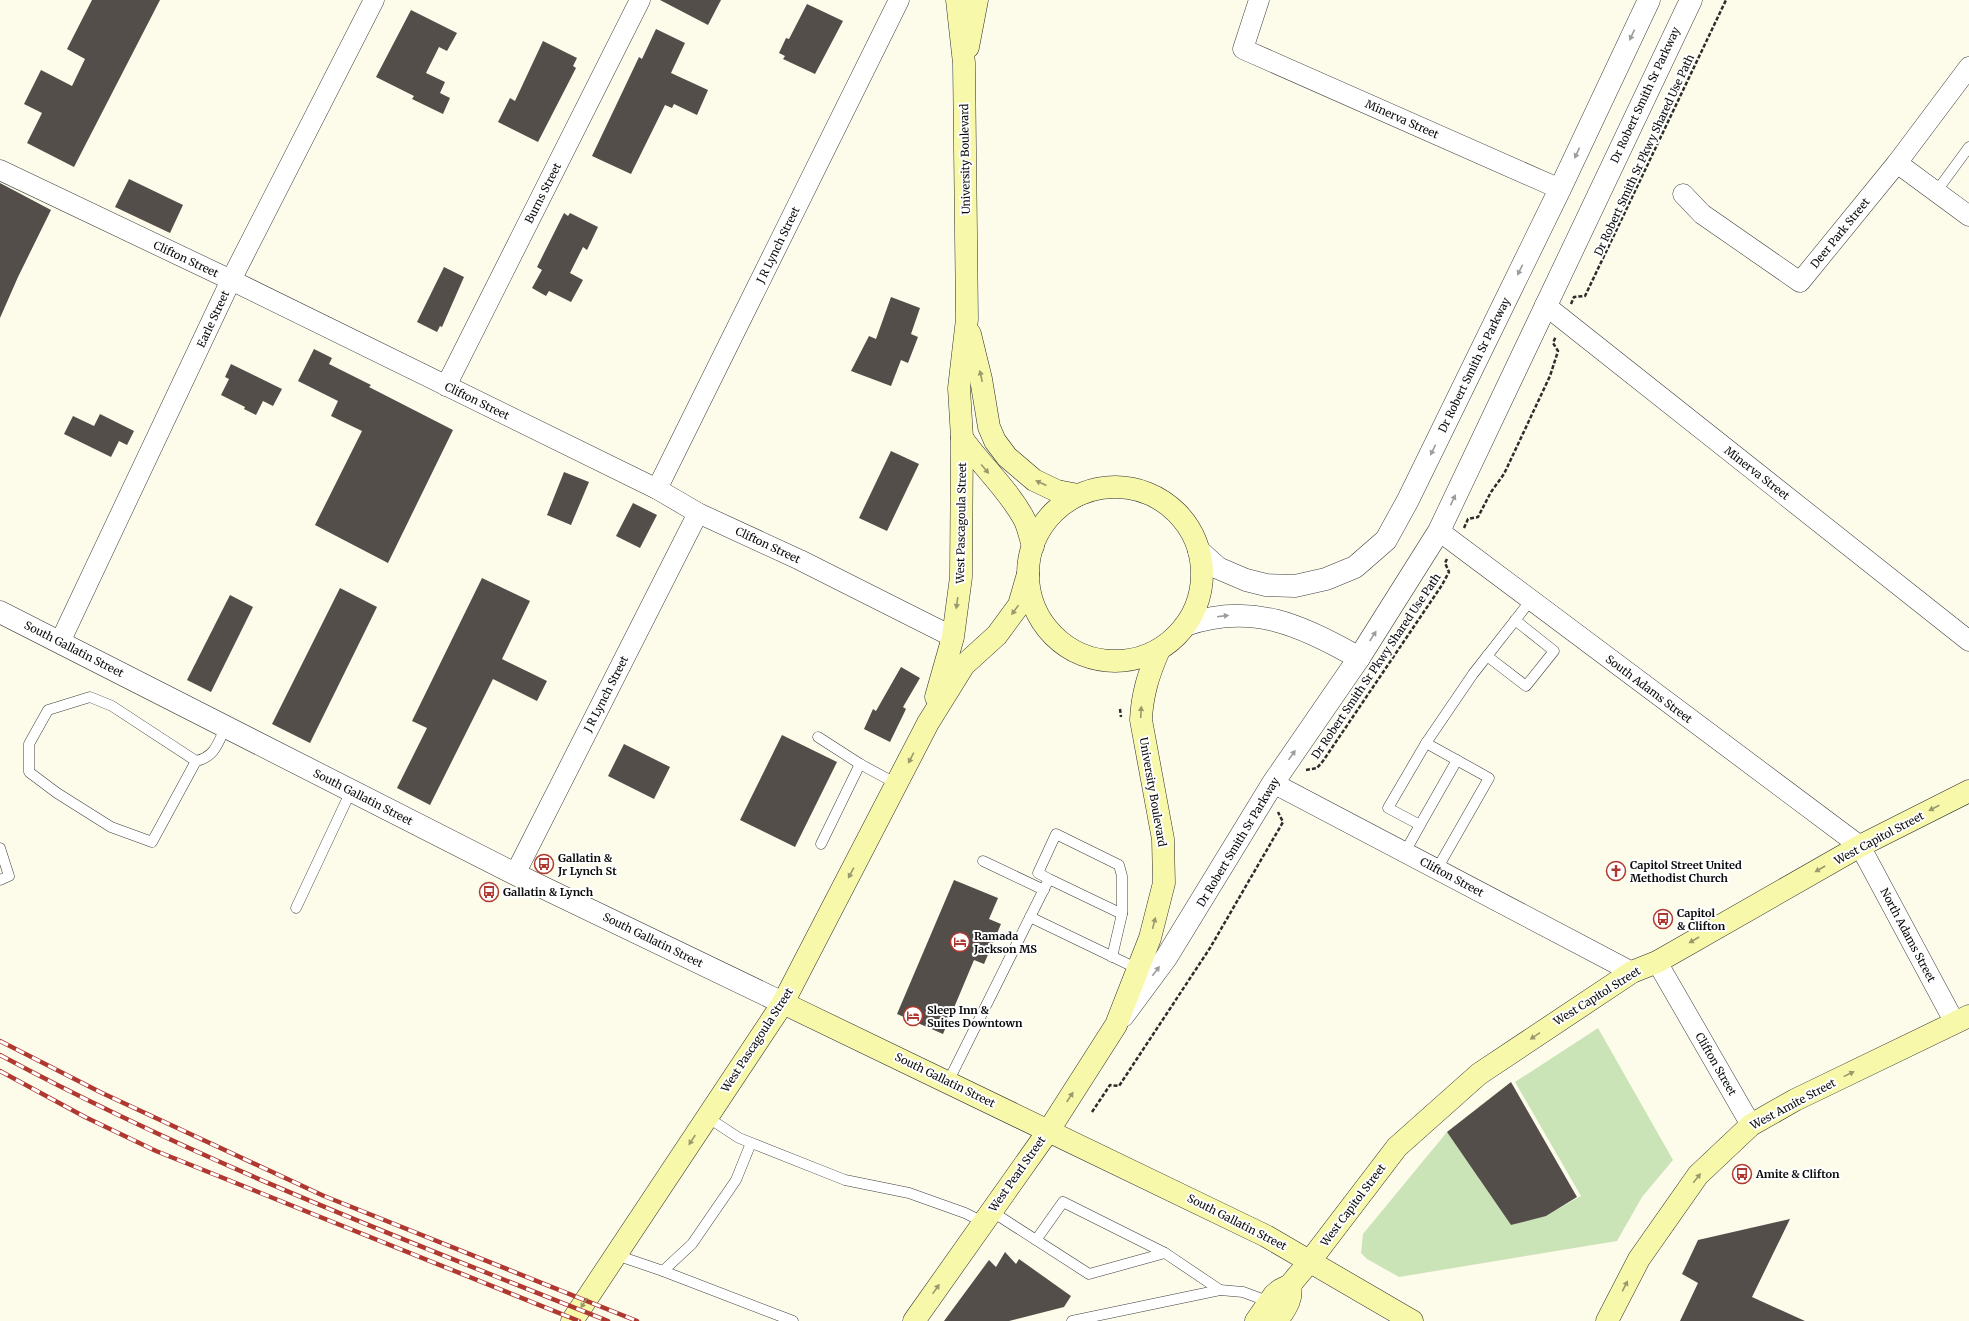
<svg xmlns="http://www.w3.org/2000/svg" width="1969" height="1321" font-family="Merriweather,serif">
	<rect width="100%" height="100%" fill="#fdfceb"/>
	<polygon fill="#cae4b8" points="1598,1028 1673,1160 1642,1197 1617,1241 1399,1277 1367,1259 1361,1253 1363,1234 1447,1132 1511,1225 1547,1215 1581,1196 1515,1082"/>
	<g fill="#534e49">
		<polygon points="92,0 160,0 74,167 27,143 42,113 24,104 41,70 72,86 85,59 67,49"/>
		<polygon points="660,0 721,0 708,25"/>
		<polygon points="807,4 843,21 815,74 783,59 785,56 779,53 786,38 789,39"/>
		<polygon points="411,10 457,33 447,51 439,47 426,73 445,82 440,93 450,98 443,114 412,99 414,96 376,77"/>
		<polygon points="656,29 685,43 671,73 708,90 697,115 674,104 672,108 665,105 631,174 592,156 639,57 642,59"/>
		<polygon points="543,41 577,58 573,66 576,68 538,142 498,122 510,98 515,101"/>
		<polygon points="129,179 183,205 170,233 115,207"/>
		<polygon points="0,183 51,210 18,277 0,318"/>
		<polygon points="564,213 568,216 570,213 598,227 587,250 583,247 570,273 583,280 571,302 549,291 546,296 532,288 542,270 537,267"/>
		<polygon points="444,267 464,277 442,327 440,326 437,332 417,322"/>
		<polygon points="891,297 920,308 911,334 918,337 908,363 901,360 891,386 851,371 869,336 876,339"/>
		<polygon points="314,349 332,358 329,364 371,385 369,387 453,430 388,563 315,525 362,431 331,416 338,401 298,381"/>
		<polygon points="231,364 282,389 273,406 263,401 256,415 244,409 245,407 221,395 229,379 225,377"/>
		<polygon points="100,414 134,431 127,445 119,441 111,457 64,434 73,416 94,426"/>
		<polygon points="891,451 919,464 887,531 859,518"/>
		<polygon points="564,472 589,482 571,525 547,515"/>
		<polygon points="633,503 657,515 640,548 616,536"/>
		<polygon points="482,578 530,601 502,659 547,681 537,701 493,679 430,805 397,788 427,728 412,721"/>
		<polygon points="340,588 377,607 310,743 272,724"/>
		<polygon points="230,595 253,607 211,692 187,680"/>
		<polygon points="901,667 920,678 903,707 906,709 890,742 864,729 873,709 876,711"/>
		<polygon points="782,735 837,762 795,847 740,820"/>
		<polygon points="624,744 670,767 654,799 608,776"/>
		<polygon points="954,880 998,898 989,919 1001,924 984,964 974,960 943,1034 897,1014"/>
		<polygon points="1511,1082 1577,1197 1546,1216 1511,1225 1447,1132"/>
		<polygon points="1790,1219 1752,1297 1805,1321 1680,1321 1698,1283 1682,1274 1698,1240"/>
		<polygon points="1005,1252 1016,1264 1019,1259 1071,1296 1064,1307 1009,1321 944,1321 989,1260 996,1267"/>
	</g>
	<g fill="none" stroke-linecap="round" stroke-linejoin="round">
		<g stroke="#3e3e3e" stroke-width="11">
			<g id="service">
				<polyline points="1936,192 1969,147"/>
				<polyline points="1487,656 1526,686 1554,651 1515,620"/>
				<polyline points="818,737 860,764"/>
				<path d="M 196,761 L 152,842 L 111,827 L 57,793 L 29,772 L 29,744 L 48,710 L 90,697 L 112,706 L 196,761 C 215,757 218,743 226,726"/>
				<polyline points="1420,825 1457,760"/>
				<polyline points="821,844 860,764 897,784"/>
				<polyline points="0,848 9,876 0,880"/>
				<polyline points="1405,852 1420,825 1388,808 1426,743"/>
				<polyline points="983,861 1044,890"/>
				<polyline points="1437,869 1489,778 1426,743 1473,674 1531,600"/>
				<polyline points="296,908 351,791"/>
				<polyline points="1030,917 1138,969"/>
				<polyline points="1112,957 1122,914"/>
				<polyline points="948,1082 1049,879 1122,914 1122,876 1119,865 1056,834 1038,873 1049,879"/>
				<polyline points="707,1117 739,1138 845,1180 909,1193 965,1213 983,1222"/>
				<polyline points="991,1211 1089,1274 1165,1253 1220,1290"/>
				<polyline points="1036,1240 1063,1202 1165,1253"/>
				<polyline points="616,1255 663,1271 692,1244 736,1180 751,1143"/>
				<polyline points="663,1271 793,1321"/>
				<polyline points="1072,1321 1220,1290 1243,1292 1270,1302"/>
			</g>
		</g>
		<g stroke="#3e3e3e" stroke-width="21">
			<g id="minor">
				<polyline points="1259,0 1243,49 1560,189"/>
				<polyline points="1897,163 1969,216"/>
				<polyline points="0,170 231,280 657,489 698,513 800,560 953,637"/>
				<polyline points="1683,194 1702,214 1800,282 1897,163 1969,67"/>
				<polyline points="1545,305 1969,641"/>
				<polyline points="446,386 640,0"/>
				<polyline points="657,489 899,0"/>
				<polyline points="1439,531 1860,846 1955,1023"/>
				<polyline points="60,642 231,280 374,0"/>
				<polyline points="1273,783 1632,972"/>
				<polyline points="515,874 698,513"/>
				<polyline points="1657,962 1751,1125"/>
			</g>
		</g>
		<g stroke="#3e3e3e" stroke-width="23">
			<g id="tertiary">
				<polyline points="1199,551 1218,568 1246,580 1266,585 1295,586 1326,579 1355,567 1386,540 1408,500 1560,189 1649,0"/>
				<polyline points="0,612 515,874 783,1003"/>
				<path d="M 1186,625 C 1251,602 1302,625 1359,658"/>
				<polyline points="1123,1016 1166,958 1273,783 1359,658 1439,531 1691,0"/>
			</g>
		</g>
		<g stroke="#2d2d2d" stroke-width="23">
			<g id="secondary">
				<polyline points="968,47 977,0"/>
				<polyline points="970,334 981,379 989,427 995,441 1007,457 1034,480 1057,491 1078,495"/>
				<path d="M 962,438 C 981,465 1007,488 1023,517 C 1028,525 1030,537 1033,546"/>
				<circle cx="1115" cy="574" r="87"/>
				<polyline points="936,697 953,637 961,577 962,438 959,388 967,319 964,63 957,0"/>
				<polyline points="783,1003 1266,1236 1412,1321"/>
				<polyline points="572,1321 783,1003 928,723 964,665 997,635 1019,605 1028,574"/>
				<path d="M 914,1321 L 1049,1130 L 1116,1025 L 1150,938 L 1164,883 L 1163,839 L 1141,720 C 1142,694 1149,673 1159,650"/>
				<polyline points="1256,1321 1274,1295 1280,1290 1290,1285 1310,1261 1397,1147 1479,1074 1632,972 1657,962 1860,846 1969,791"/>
				<path d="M 1277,1321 C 1285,1309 1293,1300 1290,1285"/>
				<polyline points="1607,1321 1639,1259 1698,1175 1751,1125 1795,1100 1969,1016"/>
			</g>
		</g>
		<g stroke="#2d2d2d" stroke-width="2.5" stroke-dasharray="4 2" stroke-linecap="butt">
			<polyline points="1571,304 1574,297 1585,296 1726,0"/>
			<polyline points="1464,528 1468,519 1478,517 1491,492 1504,474 1550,376 1558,351 1553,343 1556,336"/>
			<polyline points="1120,709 1121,717"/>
			<polyline points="1306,770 1317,768 1323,761 1442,585 1449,572 1445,563 1447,559"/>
			<polyline points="1092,1112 1110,1085 1119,1086 1210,948 1283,822 1278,812"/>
		</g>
		<use href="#service" stroke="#fff" stroke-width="10"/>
		<use href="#minor" stroke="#fff" stroke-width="20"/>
		<use href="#tertiary" stroke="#fff" stroke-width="22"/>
		<use href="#secondary" stroke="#f8f8ab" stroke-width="22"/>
		<g stroke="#af3830" stroke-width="4.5">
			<g id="rail">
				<polyline points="0,1041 102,1093 324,1196 637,1321"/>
				<path d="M 0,1055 C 195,1160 402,1239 608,1321"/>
				<polyline points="0,1071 85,1117 156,1151 579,1321"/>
			</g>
		</g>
		<use href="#rail" stroke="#fff" stroke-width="3" stroke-dasharray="9" stroke-linecap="butt"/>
	</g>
	<defs><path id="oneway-solid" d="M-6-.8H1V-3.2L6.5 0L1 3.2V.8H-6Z"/></defs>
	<g fill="#9d9d9d">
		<use href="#oneway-solid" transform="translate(1632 35) rotate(115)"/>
		<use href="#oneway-solid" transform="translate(1577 153) rotate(115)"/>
		<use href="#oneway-solid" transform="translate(1520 270) rotate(116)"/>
		<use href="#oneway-solid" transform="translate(1433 450) rotate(116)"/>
		<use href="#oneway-solid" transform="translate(1453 500) rotate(-65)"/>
		<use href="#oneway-solid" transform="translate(1223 616) rotate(-7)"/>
		<use href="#oneway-solid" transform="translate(1373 636) rotate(-57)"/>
		<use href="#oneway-solid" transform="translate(1292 755) rotate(-55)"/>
		<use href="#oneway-solid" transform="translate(1156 971) rotate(-53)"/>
	</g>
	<g fill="#99996b">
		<use href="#oneway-solid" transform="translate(981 376) rotate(-102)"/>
		<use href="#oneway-solid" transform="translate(985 469) rotate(50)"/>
		<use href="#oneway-solid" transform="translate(1041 483) rotate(-155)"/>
		<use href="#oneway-solid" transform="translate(957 603) rotate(98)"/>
		<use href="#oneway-solid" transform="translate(1015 610) rotate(126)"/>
		<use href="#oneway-solid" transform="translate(1141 712) rotate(-87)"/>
		<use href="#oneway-solid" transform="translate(911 758) rotate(118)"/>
		<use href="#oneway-solid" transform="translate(1934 808) rotate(153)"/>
		<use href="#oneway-solid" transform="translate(1820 869) rotate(150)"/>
		<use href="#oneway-solid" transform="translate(851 873) rotate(118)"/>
		<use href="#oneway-solid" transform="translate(1154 923) rotate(-76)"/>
		<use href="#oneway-solid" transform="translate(1694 940) rotate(150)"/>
		<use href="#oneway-solid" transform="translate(1535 1036) rotate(146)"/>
		<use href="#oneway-solid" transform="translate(1849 1074) rotate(-26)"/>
		<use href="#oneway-solid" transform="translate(1070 1097) rotate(-57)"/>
		<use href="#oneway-solid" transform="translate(692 1140) rotate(123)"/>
		<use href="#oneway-solid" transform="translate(1697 1178) rotate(-52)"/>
		<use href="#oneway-solid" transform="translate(1625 1286) rotate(-63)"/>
		<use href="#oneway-solid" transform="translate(936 1289) rotate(-55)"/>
		<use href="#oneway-solid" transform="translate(584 1303) rotate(123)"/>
	</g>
	<defs>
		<g id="bus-ring" transform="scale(1)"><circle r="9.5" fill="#fff" stroke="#af3830" stroke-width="1.5"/><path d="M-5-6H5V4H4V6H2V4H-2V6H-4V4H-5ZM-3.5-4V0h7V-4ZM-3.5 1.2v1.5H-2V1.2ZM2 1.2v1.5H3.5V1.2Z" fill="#af3830"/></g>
		<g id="church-ring" transform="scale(1)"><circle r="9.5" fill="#fff" stroke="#af3830" stroke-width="1.5"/><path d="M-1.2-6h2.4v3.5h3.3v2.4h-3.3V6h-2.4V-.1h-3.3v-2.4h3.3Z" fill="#af3830"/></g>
		<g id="hotel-ring" transform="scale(1)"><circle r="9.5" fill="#fff" stroke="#af3830" stroke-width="1.5"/><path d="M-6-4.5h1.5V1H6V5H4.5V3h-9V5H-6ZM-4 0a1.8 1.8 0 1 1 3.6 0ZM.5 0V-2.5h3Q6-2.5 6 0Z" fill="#af3830"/></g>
	</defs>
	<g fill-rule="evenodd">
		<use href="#bus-ring" x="544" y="864"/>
		<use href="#church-ring" x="1616" y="871"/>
		<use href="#bus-ring" x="489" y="892"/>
		<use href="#bus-ring" x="1663" y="919"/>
		<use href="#hotel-ring" x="960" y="942"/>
		<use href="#hotel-ring" x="913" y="1016"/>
		<use href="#bus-ring" x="1742" y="1174"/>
	</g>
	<g text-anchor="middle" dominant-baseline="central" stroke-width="4" stroke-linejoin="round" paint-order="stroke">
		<g font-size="11" fill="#0b0b0b" stroke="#fff">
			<text transform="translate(1645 95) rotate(-65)">Dr Robert Smith Sr Parkway</text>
			<text transform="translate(1402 119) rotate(24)">Minerva Street</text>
			<text transform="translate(1644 155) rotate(-65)">Dr Robert Smith Sr Pkwy Shared Use Path</text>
			<text transform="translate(965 159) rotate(-91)">University Boulevard</text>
			<text transform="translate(543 193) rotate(-63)">Burns Street</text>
			<text transform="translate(1840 233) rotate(-51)">Deer Park Street</text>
			<text transform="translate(778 245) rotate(-64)">J R Lynch Street</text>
			<text transform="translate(186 259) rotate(25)">Clifton Street</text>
			<text transform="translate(213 319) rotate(-65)">Earle Street</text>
			<text transform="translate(1474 365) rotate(-64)">Dr Robert Smith Sr Parkway</text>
			<text transform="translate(477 401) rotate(26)">Clifton Street</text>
			<text transform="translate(1757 473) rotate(38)">Minerva Street</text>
			<text transform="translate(961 523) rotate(-89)">West Pascagoula Street</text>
			<text transform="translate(768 545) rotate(25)">Clifton Street</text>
			<text transform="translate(74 649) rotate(27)">South Gallatin Street</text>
			<text transform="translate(1376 666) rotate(-56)">Dr Robert Smith Sr Pkwy Shared Use Path</text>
			<text transform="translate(1649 689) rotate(37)">South Adams Street</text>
			<text transform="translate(606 694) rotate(-63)">J R Lynch Street</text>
			<text transform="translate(1153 792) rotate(80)">University Boulevard</text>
			<text transform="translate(363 797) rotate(27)">South Gallatin Street</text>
			<text transform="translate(1879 838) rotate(-28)">West Capitol Street</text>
			<text transform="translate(1238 842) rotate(-59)">Dr Robert Smith Sr Parkway</text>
			<text transform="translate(1452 877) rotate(28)">Clifton Street</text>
			<text transform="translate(1908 935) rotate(62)">North Adams Street</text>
			<text transform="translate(653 940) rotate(26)">South Gallatin Street</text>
			<text transform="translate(1597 996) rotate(-32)">West Capitol Street</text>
			<text transform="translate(757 1040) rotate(-57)">West Pascagoula Street</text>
			<text transform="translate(1716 1064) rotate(60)">Clifton Street</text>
			<text transform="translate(945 1080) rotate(26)">South Gallatin Street</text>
			<text transform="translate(1793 1104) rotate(-28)">West Amite Street</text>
			<text transform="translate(1017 1174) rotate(-55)">West Pearl Street</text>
			<text transform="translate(1353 1205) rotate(-53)">West Capitol Street</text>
			<text transform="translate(1237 1222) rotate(27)">South Gallatin Street</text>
		</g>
		<g font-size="11" font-weight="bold" fill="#0b0b0b" stroke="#fff" text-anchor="start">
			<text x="558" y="858">Gallatin &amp;<tspan x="558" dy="13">Jr Lynch St</tspan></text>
			<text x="1630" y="865">Capitol Street United<tspan x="1630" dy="13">Methodist Church</tspan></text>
			<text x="503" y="892">Gallatin &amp; Lynch</text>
			<text x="1677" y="913">Capitol<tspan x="1677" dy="13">&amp; Clifton</tspan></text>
			<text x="974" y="936">Ramada<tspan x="974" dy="13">Jackson MS</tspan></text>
			<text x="927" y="1010">Sleep Inn &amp;<tspan x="927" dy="13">Suites Downtown</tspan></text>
			<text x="1756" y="1174">Amite &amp; Clifton</text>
		</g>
	</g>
</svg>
